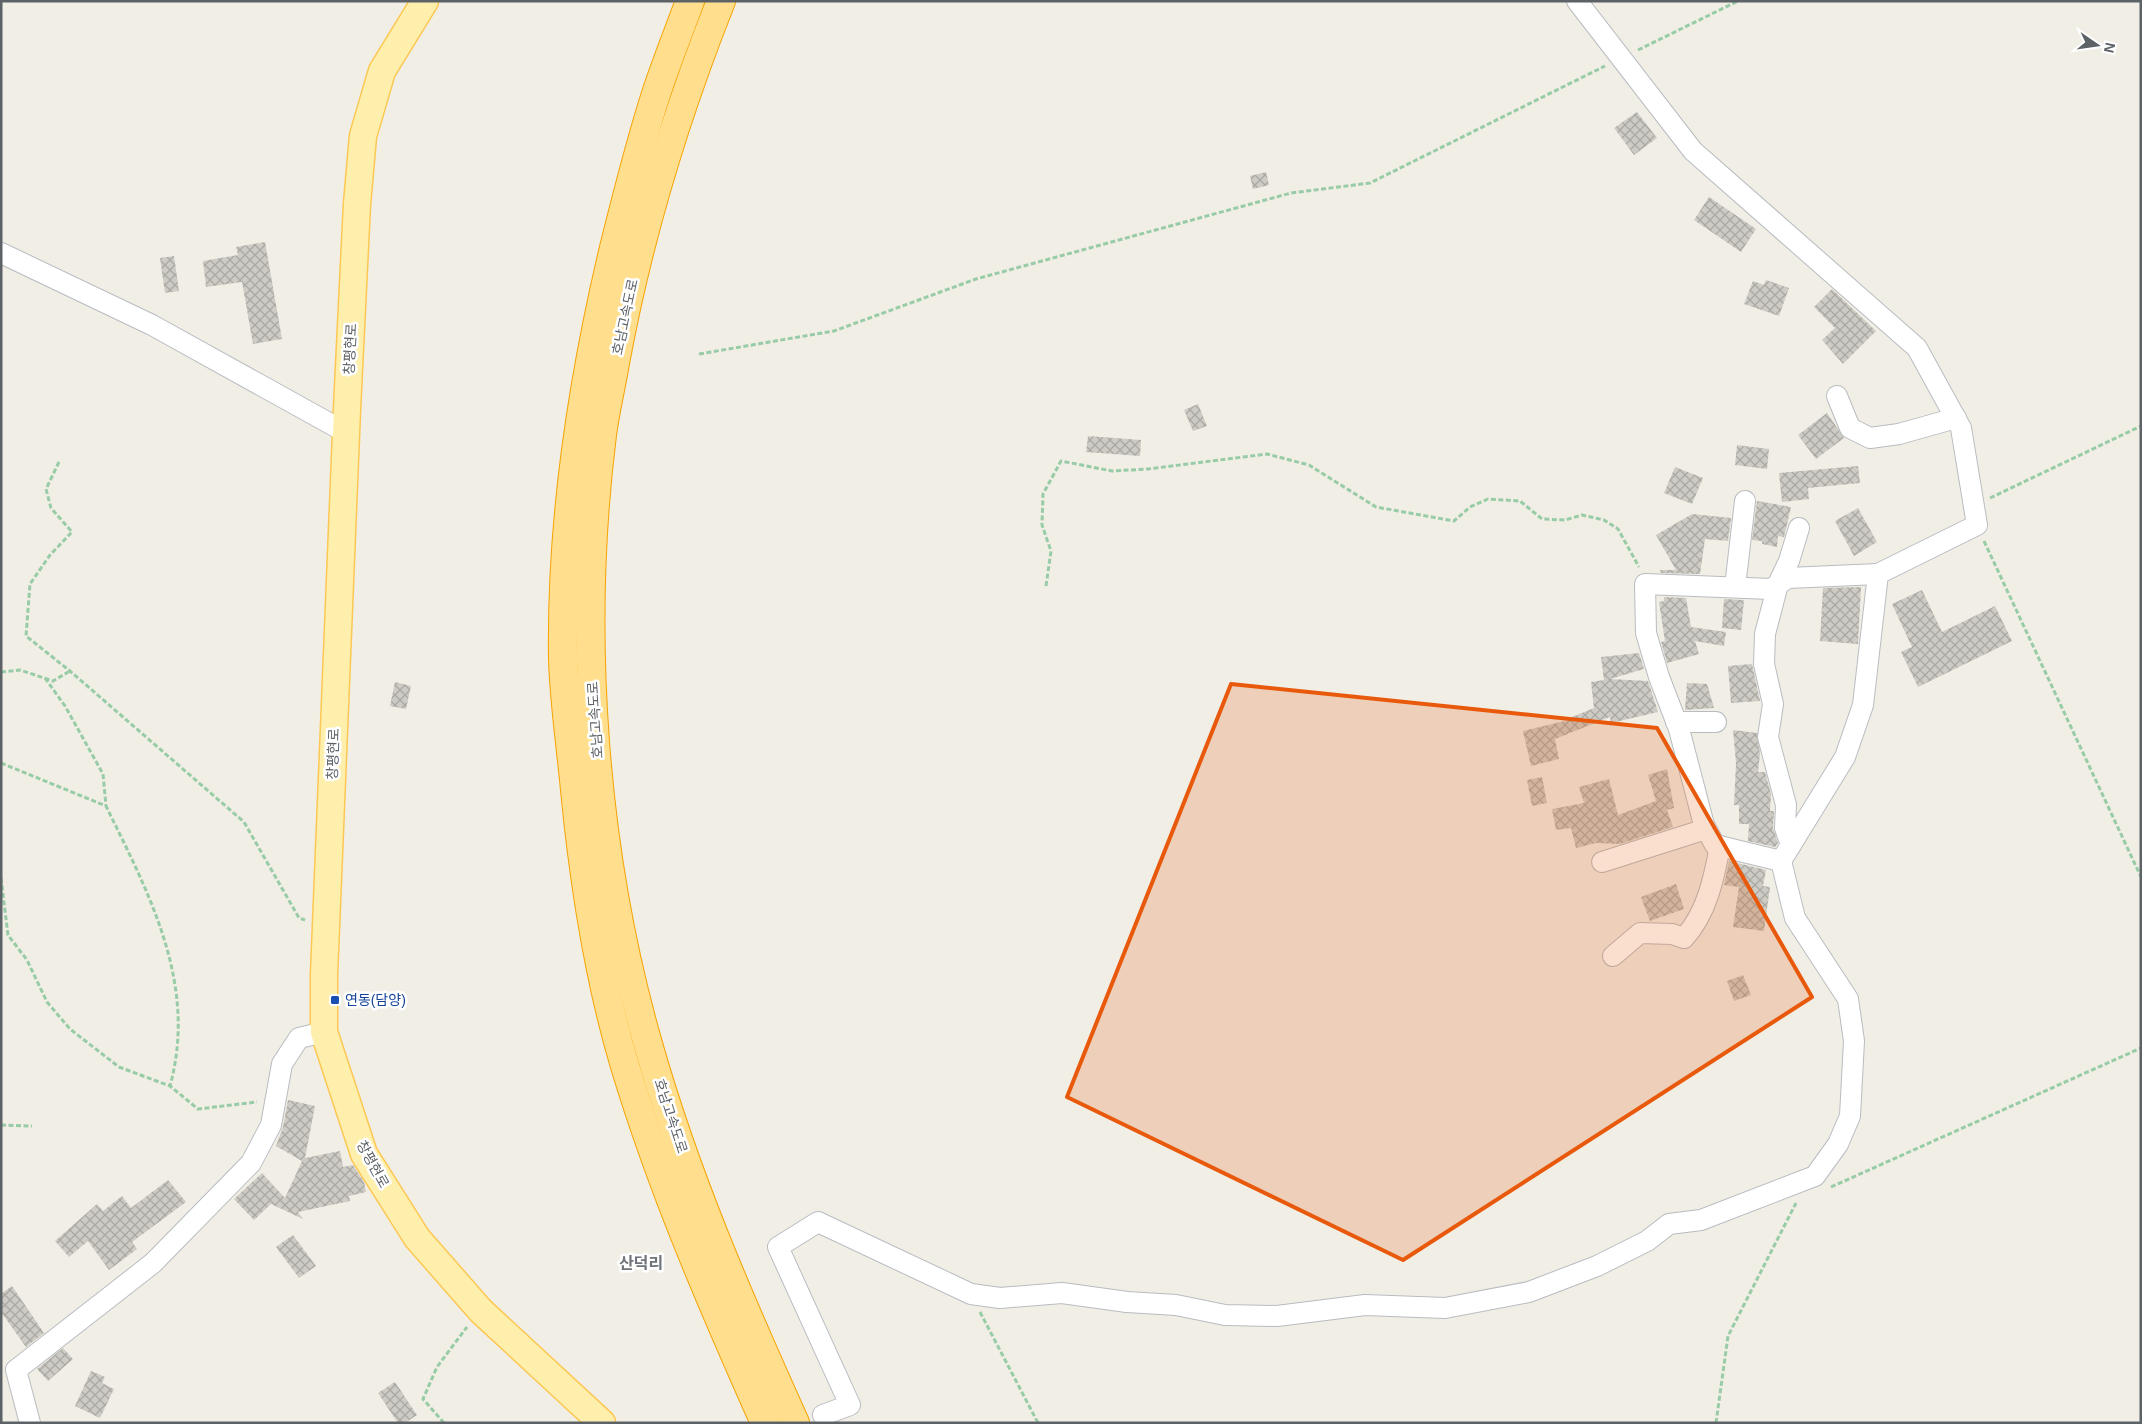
<svg xmlns="http://www.w3.org/2000/svg" width="2142" height="1424" font-family="Arial,'Noto Sans KR',sans-serif">
	<defs>
		<pattern id="building-cross-hatch" width="8" height="8" patternUnits="userSpaceOnUse" patternTransform="scale(1.25)"><rect width="8" height="8" fill="#cecbc4"/><path d="M0 0l8 8M0 8l8-8" fill="none" stroke="#aaa8a3"/></pattern>
	</defs>
	<rect width="100%" height="100%" fill="#f1eee6"/>
	<g fill="url(#building-cross-hatch)">
		<polygon points="1637,112 1657,138 1634,155 1614,128"/>
		<polygon points="1266,172 1269,185 1253,189 1250,176"/>
		<polygon points="1709,197 1756,229 1741,252 1694,220"/>
		<polygon points="265,242 282,339 253,344 242,282 206,287 203,261 238,255 236,247"/>
		<polygon points="174,256 179,291 165,293 160,258"/>
		<polygon points="1766,280 1789,288 1779,316 1744,304 1753,281 1764,285"/>
		<polygon points="1832,289 1876,331 1843,364 1822,340 1835,328 1814,307"/>
		<polygon points="1198,404 1207,426 1193,431 1184,410"/>
		<polygon points="1827,413 1844,438 1816,459 1798,435"/>
		<polygon points="1088,436 1141,440 1140,456 1086,452"/>
		<polygon points="1737,445 1769,449 1767,469 1735,465"/>
		<polygon points="1858,466 1860,483 1808,488 1809,499 1782,502 1779,473"/>
		<polygon points="1675,467 1703,478 1692,504 1664,493"/>
		<polygon points="1757,501 1791,507 1784,537 1778,536 1777,547 1762,544 1762,541 1752,540"/>
		<polygon points="1858,508 1877,542 1854,556 1835,521"/>
		<polygon points="1692,514 1731,518 1728,541 1705,539 1700,574 1661,573 1660,570 1676,570 1656,535"/>
		<polygon points="1861,587 1858,644 1820,641 1823,588"/>
		<polygon points="1922,590 1942,632 1995,606 2012,641 1918,687 1901,652 1912,647 1892,604"/>
		<polygon points="1664,597 1686,598 1691,627 1726,632 1724,646 1695,641 1699,654 1667,663 1661,642 1665,641 1659,602 1664,601"/>
		<polygon points="1724,599 1744,600 1741,630 1722,628"/>
		<polygon points="1639,653 1644,669 1610,679 1648,681 1658,712 1611,723 1610,717 1555,739 1559,759 1531,766 1523,731 1573,719 1572,717 1594,708 1591,682 1604,680 1601,657"/>
		<polygon points="1752,664 1760,701 1731,703 1728,666"/>
		<polygon points="395,682 411,686 406,709 390,706"/>
		<polygon points="1687,683 1707,684 1714,708 1685,710"/>
		<polygon points="1733,730 1757,733 1760,754 1758,772 1765,772 1771,794 1770,811 1774,811 1773,828 1778,843 1775,847 1748,841 1749,824 1739,824 1739,805 1734,805 1736,763"/>
		<polygon points="1667,769 1674,808 1667,810 1673,827 1620,844 1596,843 1576,848 1571,828 1556,830 1552,809 1584,803 1579,787 1609,779 1618,815 1656,801 1648,775"/>
		<polygon points="1542,777 1547,803 1532,806 1527,780"/>
		<polygon points="1729,861 1766,870 1763,886 1770,887 1764,931 1733,927 1739,887 1724,885"/>
		<polygon points="1676,884 1684,909 1650,921 1641,897"/>
		<polygon points="1743,975 1751,995 1734,1001 1727,981"/>
		<polygon points="288,1100 315,1106 305,1158 340,1151 343,1167 353,1165 364,1182 366,1192 349,1196 350,1201 298,1212 303,1219 271,1204 254,1220 234,1199 262,1173 285,1198 302,1161 276,1146 283,1127"/>
		<polygon points="168,1180 186,1202 132,1242 137,1249 109,1270 88,1241 69,1257 55,1241 97,1204 103,1211 122,1196 131,1208"/>
		<polygon points="293,1235 316,1266 299,1278 276,1247"/>
		<polygon points="12,1286 44,1333 26,1347 1,1312 1,1294"/>
		<polygon points="63,1348 73,1359 48,1381 37,1369"/>
		<polygon points="91,1371 105,1377 102,1383 114,1389 100,1418 75,1406"/>
		<polygon points="395,1382 417,1415 405,1423 398,1423 378,1393"/>
	</g>
	<g fill="none" stroke-linecap="round" stroke-linejoin="round">
		<g stroke="#b8bcc0" stroke-width="22">
			<g id="minor">
				<polyline points="1,253 152,325 347,433"/>
				<polyline points="1837,396 1850,428 1870,438 1899,434 1956,418"/>
				<polyline points="1735,587 1745,501"/>
				<polyline points="1676,722 1716,722"/>
				<polyline points="1791,845 1785,828 1786,805 1768,737 1773,704 1764,664 1765,634 1778,584 1789,561 1799,528"/>
				<polyline points="1781,861 1715,845 1704,825 1679,729 1659,677 1646,633 1645,584 1771,589 1788,578 1878,574"/>
				<polyline points="1602,862 1706,829"/>
				<path d="M 1613,956 L 1640,933 L 1672,934 L 1684,938 C 1707,913 1714,878 1720,846"/>
				<polyline points="823,1415 850,1405 778,1247 818,1222 971,1294 1000,1298 1062,1293 1127,1302 1176,1305 1225,1315 1277,1316 1365,1305 1445,1308 1529,1292 1597,1266 1647,1241 1669,1224 1701,1220 1815,1176 1838,1144 1850,1116 1854,1041 1848,999 1795,918 1781,861 1845,757 1863,705 1878,574 1977,525 1961,428 1917,348 1693,151 1577,1"/>
				<polyline points="30,1423 16,1370 153,1263 251,1163 271,1125 282,1064 299,1038 324,1032"/>
			</g>
		</g>
		<g stroke="#fcc853" stroke-width="29">
			<polyline id="major" points="425,1 382,71 363,136 357,204 347,409 324,975 324,1032 364,1154 417,1238 481,1311 602,1423"/>
		</g>
		<g stroke="#f6a200" stroke-width="30">
			<g id="highway">
				<path d="M 690,1 C 679,31 667,61 657,91 C 640,143 627,196 614,248 C 582,382 561,519 563,658 C 564,701 571,746 575,790 C 584,883 598,976 625,1066 C 662,1189 713,1306 765,1423"/>
				<path d="M 721,1 C 674,119 638,238 615,363 C 611,387 605,411 602,435 C 577,633 593,852 648,1044 C 685,1175 739,1299 795,1423"/>
			</g>
		</g>
		<g stroke="#98cca6" stroke-width="3" stroke-dasharray="5 2.5" stroke-linecap="butt">
			<polyline points="1638,50 1738,1"/>
			<polyline points="699,354 834,331 976,279 1291,193 1370,183 1605,66"/>
			<polyline points="59,462 46,489 51,508 72,532 50,555 30,584 26,636 70,671 244,822 299,918 305,920"/>
			<polyline points="1990,498 2141,426"/>
			<polyline points="1984,541 2141,877"/>
			<polyline points="1046,586 1051,551 1042,525 1043,494 1061,461 1112,471 1148,469 1267,454 1309,465 1376,507 1454,521 1470,507 1488,499 1520,501 1542,519 1565,520 1582,515 1604,520 1618,529 1639,567"/>
			<polyline points="1,672 20,670 53,681 70,671"/>
			<polyline points="45,678 65,706 103,774 106,806"/>
			<path d="M 1,763 L 106,806 C 149,894 198,984 170,1086"/>
			<polyline points="1,878 8,935 27,960 47,1002 70,1029 119,1067 170,1086 198,1109 257,1102"/>
			<polyline points="1,1125 32,1126"/>
			<polyline points="1831,1187 2141,1048"/>
			<polyline points="980,1312 1038,1423"/>
			<polyline points="444,1423 423,1399 437,1367 467,1327"/>
			<polyline points="1716,1423 1728,1336 1796,1203"/>
		</g>
		<use href="#minor" stroke="#fff" stroke-width="20"/>
		<use href="#major" stroke="#ffefac" stroke-width="26"/>
		<use href="#highway" stroke="#ffdf8e" stroke-width="28"/>
	</g>
	<path fill="#e8590c" fill-opacity="0.2" stroke="#e8590c" stroke-width="4" stroke-linejoin="round" d="M 1231,684 L 1657,728 L 1812,997 L 1403,1260 L 1067,1097 Z"/>
	<rect fill="#1a4fb4" stroke="#fff" stroke-width="2" x="330" y="995" width="10" height="10" rx="2.5"/>
	<g text-anchor="middle" dominant-baseline="central" stroke-width="5" stroke-linejoin="round" paint-order="stroke">
		<g font-size="14" fill="#5d6267" stroke="#fff">
			<text transform="translate(625 317) rotate(-78)">호남고속도로</text>
			<text transform="translate(350 349) rotate(-87)">창평현로</text>
			<text transform="translate(595 720) rotate(-94)">호남고속도로</text>
			<text transform="translate(333 754) rotate(-88)">창평현로</text>
			<text transform="translate(671 1116) rotate(72)">호남고속도로</text>
			<text transform="translate(373 1164) rotate(61)">창평현로</text>
		</g>
		<g font-size="14" fill="#164399" stroke="#fff" text-anchor="start">
			<text x="345" y="1000">연동(담양)</text>
		</g>
		<g font-size="16" font-weight="bold" fill="#6e7479" stroke="#fff">
			<text x="641" y="1263">산덕리</text>
		</g>
	</g>
	<rect width="2142" height="1424" fill="none" stroke="#5d6267" stroke-width="5"/>
	<g transform="translate(2097 45) rotate(103)" stroke="#ffffff" stroke-width="4" paint-order="stroke">
	<path d="M0-4L9 19L0 12L-9 19Z" fill="#5d6267"/>
	<text y="-8" font-size="14" font-weight="bold" text-anchor="middle" fill="#5d6267">N</text>
	</g>
</svg>
